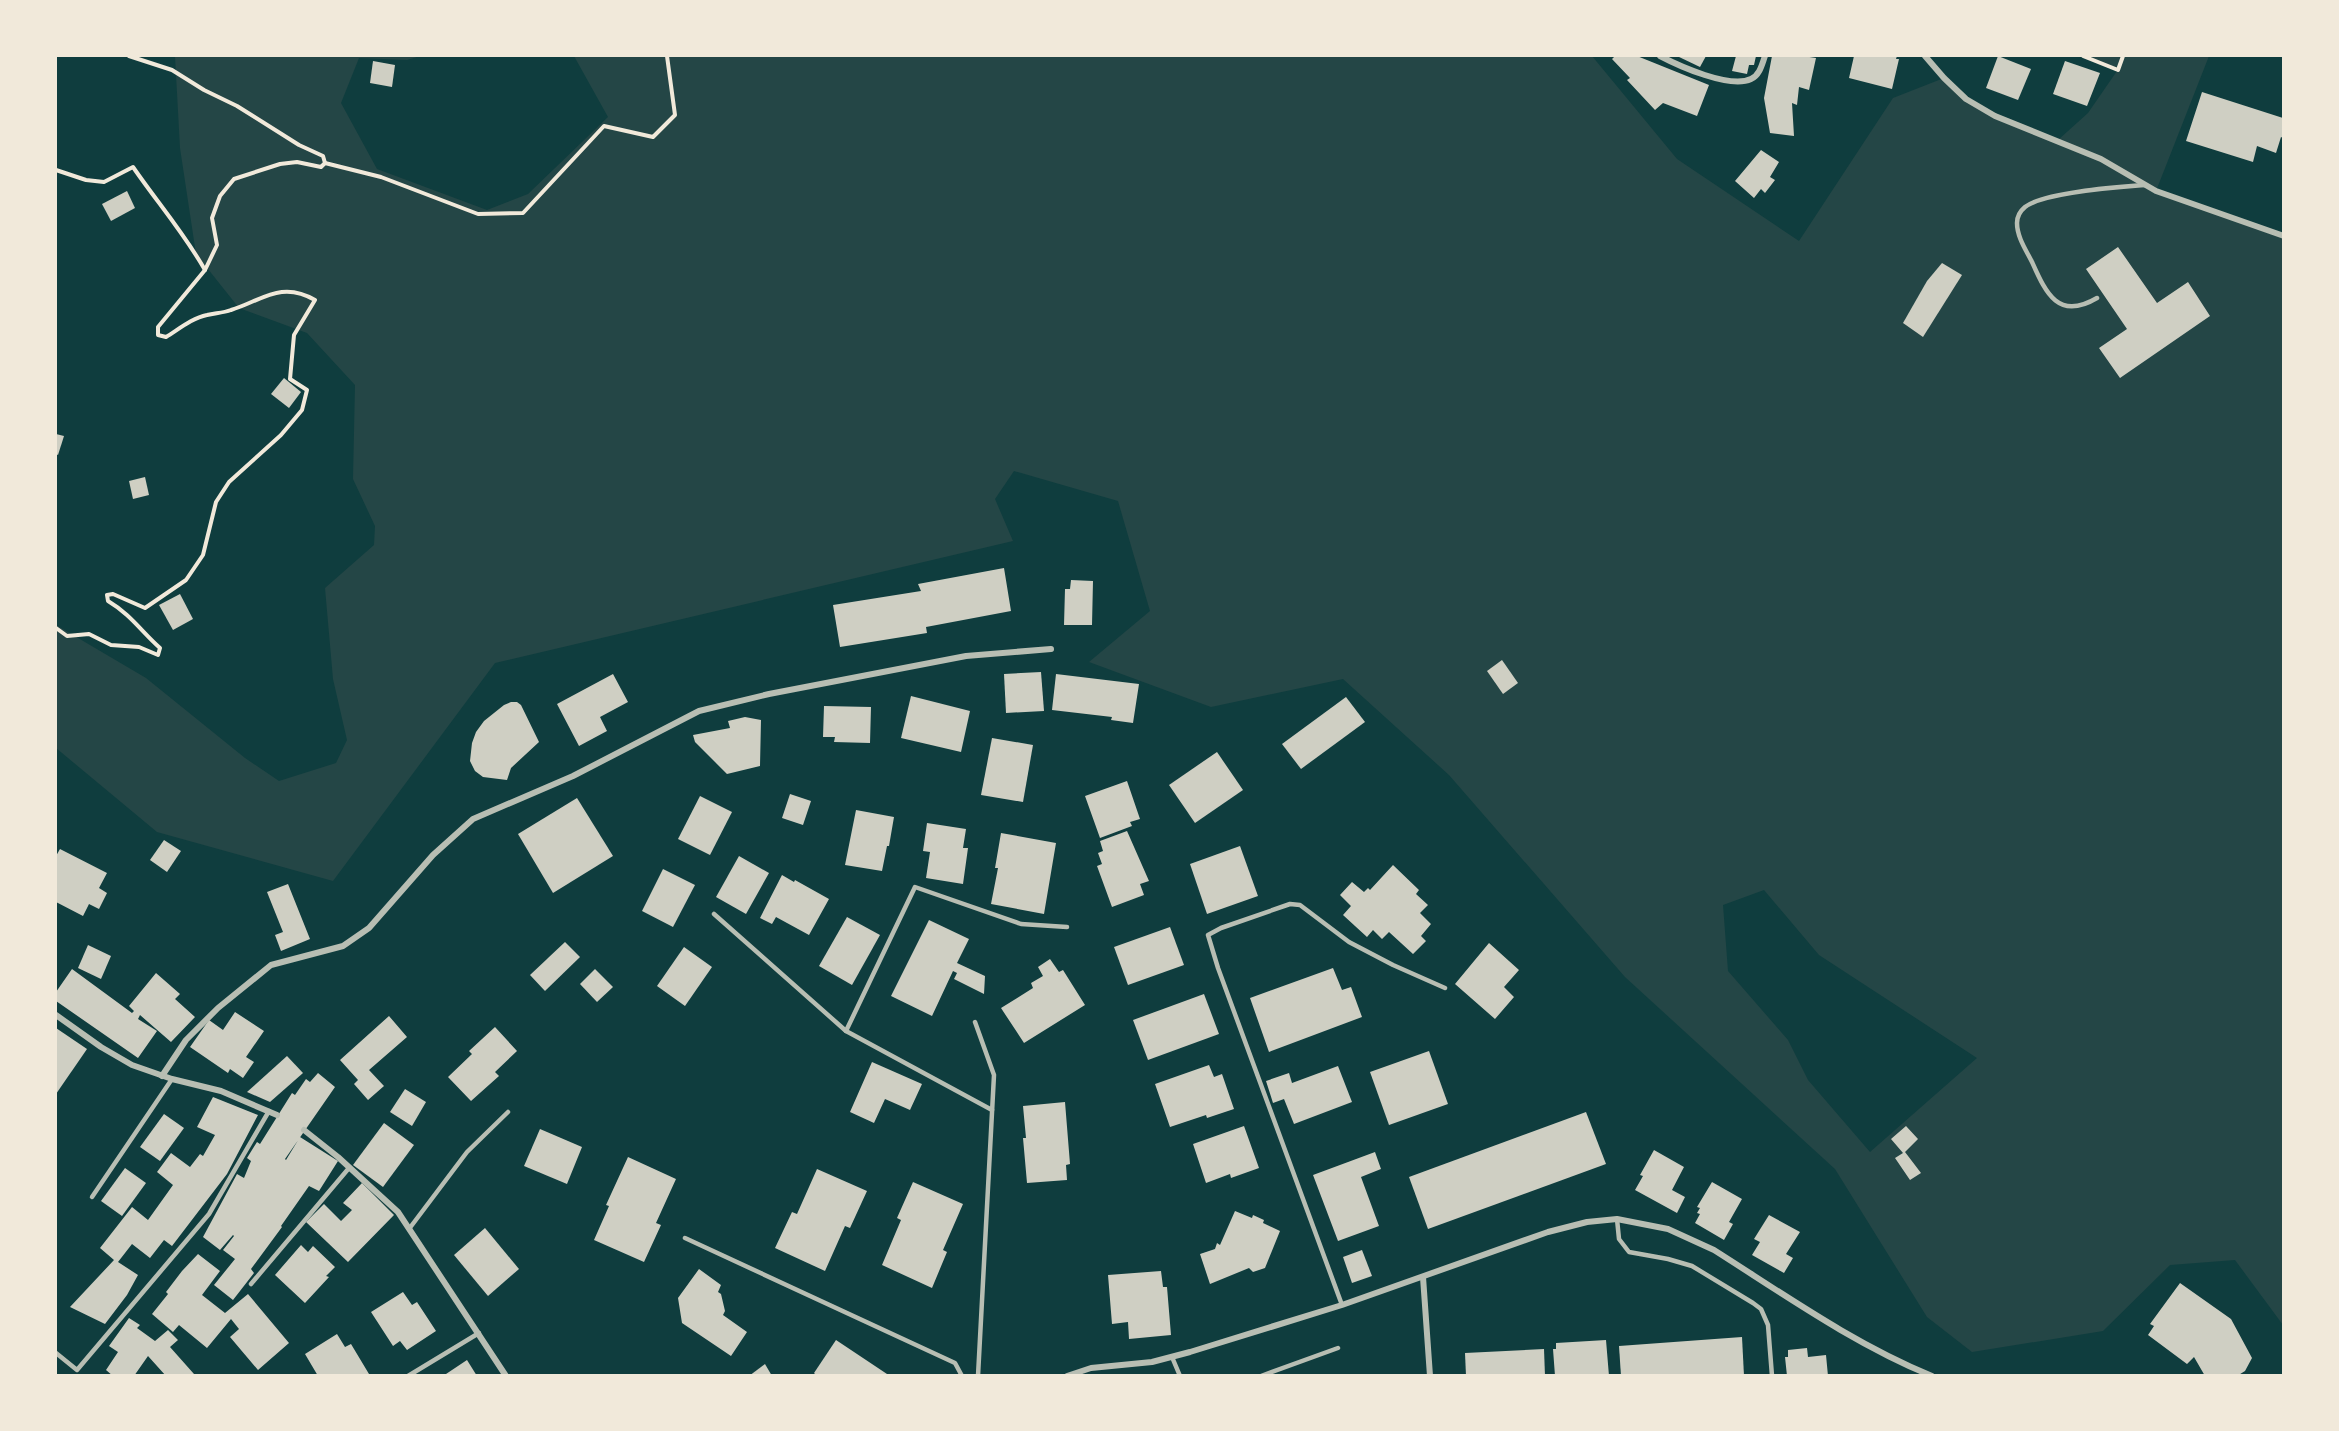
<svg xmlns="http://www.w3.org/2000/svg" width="2339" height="1431" font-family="Commissioner,sans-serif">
	<rect width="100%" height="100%" fill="#0f3d3e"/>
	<path fill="#244646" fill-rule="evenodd" d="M 175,56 L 420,56 L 407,60 L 359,58 L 341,103 L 377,169 L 487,210 L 528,194 L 608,117 L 574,56 L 1592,56 L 1677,159 L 1799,241 L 1893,98 L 1944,78 L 1979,108 L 2058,140 L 2088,113 L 2117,71 L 2085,56 L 2209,56 L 2156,191 L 2283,236 L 2283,1325 L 2235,1260 L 2170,1265 L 2103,1331 L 1972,1352 L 1927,1317 L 1835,1169 L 1625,977 L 1449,775 L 1343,679 L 1211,707 L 1089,662 L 1150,611 L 1118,501 L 1014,471 L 995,499 L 1013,541 L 495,663 L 333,881 L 157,832 L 56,748 L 56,625 L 146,678 L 245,758 L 279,781 L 336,763 L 347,740 L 333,679 L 325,588 L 374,545 L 375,526 L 353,479 L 355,385 L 307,333 L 239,308 L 196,254 L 180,148 ZM 1764,890 L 1819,955 L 1977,1058 L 1870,1152 L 1808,1080 L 1788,1040 L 1728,971 L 1723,905 Z"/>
	<g fill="#cfcfc3">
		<polygon points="1615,56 1637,56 1709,85 1697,116 1663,103 1655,110 1627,80 1630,78 1612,59"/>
		<polygon points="1677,56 1706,56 1700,67"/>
		<polygon points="1736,56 1756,56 1754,65 1749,65 1747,74 1732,71"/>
		<polygon points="1772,56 1803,56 1816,58 1809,90 1799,87 1797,105 1792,103 1794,136 1770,133 1764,98"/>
		<polygon points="1854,56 1897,56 1896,59 1899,59 1892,89 1849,78"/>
		<polygon points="1998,56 2031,69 2018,100 1986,88"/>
		<polygon points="373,61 395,65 392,87 370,83"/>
		<polygon points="2065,61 2100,73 2087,106 2053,94"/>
		<polygon points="2202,92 2283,118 2283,138 2281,137 2276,153 2257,146 2253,162 2186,141"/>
		<polygon points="1761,150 1779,162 1770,177 1775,180 1765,193 1761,189 1754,198 1735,181"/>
		<polygon points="127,191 135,208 111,221 102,204"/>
		<polygon points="2118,247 2157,303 2188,282 2210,316 2120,378 2099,348 2127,329 2086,269"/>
		<polygon points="1942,263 1962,275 1923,337 1903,323 1927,281"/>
		<polygon points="284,378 301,392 289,408 271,394"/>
		<polygon points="56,434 64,436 58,455 56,454"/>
		<polygon points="145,477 149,495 133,499 129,481"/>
		<polygon points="1004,568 1011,611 926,627 927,633 840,647 833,605 921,591 918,584"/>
		<polygon points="1071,580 1093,581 1092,625 1064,625 1065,589 1070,589"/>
		<polygon points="180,594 193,619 173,630 159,605"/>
		<polygon points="1502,660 1518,683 1503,694 1487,671"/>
		<polygon points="1041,672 1044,711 1006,713 1004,674"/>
		<polygon points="613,674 628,702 600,717 607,731 579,746 557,704"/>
		<polygon points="1056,674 1139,684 1133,723 1111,720 1112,717 1052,710"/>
		<polygon points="911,696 970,711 961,752 901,738"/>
		<polygon points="1346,697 1365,722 1301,769 1282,744"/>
		<polygon points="511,702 517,702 521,705 539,742 511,768 507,780 483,777 475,771 470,761 472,743 476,732 484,721 504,705"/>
		<polygon points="824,706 871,707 870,743 834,742 835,737 823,737"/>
		<polygon points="745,717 761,720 760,766 727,774 695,742 693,735 730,728 728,721"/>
		<polygon points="992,738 1033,745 1023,802 981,795"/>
		<polygon points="1217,752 1243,790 1195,823 1169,785"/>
		<polygon points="1127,781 1140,819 1130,822 1132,826 1100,838 1085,796"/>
		<polygon points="790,794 811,801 803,825 782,818"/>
		<polygon points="700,796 732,812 710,855 678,839"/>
		<polygon points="577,798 613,856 553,893 518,834"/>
		<polygon points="856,810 894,817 889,846 887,846 882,871 845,865"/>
		<polygon points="927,823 966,829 963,848 968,848 963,884 926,878 930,852 923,851"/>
		<polygon points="1127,831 1149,881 1140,884 1144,895 1112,907 1097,866 1102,864 1098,853 1103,851 1100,841"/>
		<polygon points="1001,833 1056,843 1044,914 991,904 998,868 995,868"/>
		<polygon points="164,840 181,851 167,872 150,860"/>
		<polygon points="1240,846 1258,896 1207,914 1190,864"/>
		<polygon points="60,849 107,873 99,888 107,893 99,909 89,904 83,916 56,902 56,856"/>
		<polygon points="739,856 769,873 746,914 716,897"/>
		<polygon points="1393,865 1419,890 1416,894 1428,905 1420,913 1431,924 1421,936 1426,941 1413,954 1389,932 1382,939 1373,930 1367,937 1343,915 1351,906 1340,895 1352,882 1364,892 1368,888 1370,890"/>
		<polygon points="663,869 695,885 673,927 642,911"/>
		<polygon points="782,875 794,882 795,880 829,899 809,935 776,917 772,924 760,918"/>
		<polygon points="288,884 310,939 281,951 275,935 283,932 267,892"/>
		<polygon points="847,917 880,935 852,985 819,966"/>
		<polygon points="929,920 969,939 957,963 985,976 984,994 954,979 957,973 953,971 932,1016 891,996"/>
		<polygon points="1170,927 1184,965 1128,985 1114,947"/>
		<polygon points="565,942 580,957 545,991 530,975"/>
		<polygon points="1489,943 1519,970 1504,987 1514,997 1495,1019 1455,984"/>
		<polygon points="88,945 111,956 101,979 78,968"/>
		<polygon points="684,947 712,967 685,1006 657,986"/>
		<polygon points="1050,959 1059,972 1063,970 1085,1005 1024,1043 1001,1008 1033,988 1031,983 1043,976 1038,967"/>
		<polygon points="1333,968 1342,990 1351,987 1362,1017 1269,1052 1250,998"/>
		<polygon points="72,969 132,1013 134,1011 129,1006 156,973 180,994 175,999 195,1017 171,1042 140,1015 138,1019 157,1031 138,1058 56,1001 56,992"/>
		<polygon points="595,969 613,987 597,1002 580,984"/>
		<polygon points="1204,994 1219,1034 1148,1060 1133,1020"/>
		<polygon points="235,1012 264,1031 246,1057 254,1062 243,1078 230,1069 228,1073 190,1047 209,1020 223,1030"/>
		<polygon points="389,1016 407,1037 369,1070 384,1086 368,1100 354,1084 358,1080 340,1060"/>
		<polygon points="495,1027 517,1051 495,1072 499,1076 471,1101 448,1077 472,1054 469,1051"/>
		<polygon points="56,1028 87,1049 56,1094"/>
		<polygon points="1429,1051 1448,1104 1389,1125 1370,1072"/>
		<polygon points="287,1056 303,1073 270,1102 247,1092"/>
		<polygon points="872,1062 922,1084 910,1110 885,1099 874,1123 850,1112"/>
		<polygon points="1209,1065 1214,1077 1222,1074 1234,1109 1207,1118 1206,1115 1170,1127 1155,1084"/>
		<polygon points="1338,1066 1352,1102 1294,1124 1284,1099 1273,1103 1266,1081 1289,1073 1292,1083"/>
		<polygon points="318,1073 335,1087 285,1159 286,1160 300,1137 338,1161 319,1191 309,1186 281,1226 282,1227 251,1269 254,1273 233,1300 214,1285 235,1259 223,1250 234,1236 233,1235 220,1250 203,1237 237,1174 244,1178 251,1161 247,1158 257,1142 260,1144 292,1093 295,1095 306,1079 310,1082"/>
		<polygon points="405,1089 426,1102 412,1126 390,1112"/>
		<polygon points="213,1097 258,1115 227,1174 172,1246 164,1240 150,1258 132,1244 118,1262 138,1275 127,1295 105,1324 70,1307 114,1260 100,1248 132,1207 148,1220 173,1185 157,1172 171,1153 190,1167 200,1154 203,1156 215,1135 197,1127"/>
		<polygon points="1065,1102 1070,1164 1066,1165 1067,1180 1027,1183 1023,1138 1026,1138 1023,1106"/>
		<polygon points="1586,1112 1606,1164 1428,1229 1409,1177"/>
		<polygon points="164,1114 184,1128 160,1161 140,1147"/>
		<polygon points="384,1123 414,1145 383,1187 353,1165"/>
		<polygon points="1244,1126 1259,1168 1231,1178 1230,1174 1206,1183 1193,1144"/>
		<polygon points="1906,1126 1918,1139 1905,1152 1921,1173 1910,1180 1895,1158 1903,1153 1891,1139"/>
		<polygon points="540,1129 582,1147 567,1184 524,1166"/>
		<polygon points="1654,1150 1684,1167 1672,1190 1685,1197 1677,1213 1635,1190 1643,1176 1640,1175"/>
		<polygon points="1375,1152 1381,1169 1361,1177 1379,1226 1338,1241 1313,1175"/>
		<polygon points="628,1157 676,1179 656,1223 661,1225 644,1262 594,1240 609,1206 606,1205"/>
		<polygon points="125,1168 146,1183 122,1216 101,1201"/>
		<polygon points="817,1169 867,1191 850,1228 845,1226 825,1271 775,1248 792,1212 797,1214"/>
		<polygon points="913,1182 963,1204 943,1250 947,1252 932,1288 882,1265 901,1220 897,1218"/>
		<polygon points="1712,1182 1742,1199 1729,1222 1733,1224 1724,1240 1695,1223 1700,1214 1697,1213 1700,1208 1697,1207"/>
		<polygon points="362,1183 394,1215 348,1262 306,1222 324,1204 341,1221 352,1210 343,1203"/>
		<polygon points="1235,1211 1252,1218 1253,1215 1264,1220 1263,1223 1280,1231 1265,1268 1253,1272 1249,1268 1210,1284 1200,1254 1215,1249 1217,1243 1220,1245"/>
		<polygon points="1769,1215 1800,1232 1786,1254 1793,1258 1784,1273 1752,1255 1760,1242 1754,1239"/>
		<polygon points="485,1228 519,1269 488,1296 454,1255"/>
		<polygon points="301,1245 308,1252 313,1246 335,1267 326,1276 329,1277 305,1303 275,1275"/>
		<polygon points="1362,1250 1372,1276 1352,1283 1343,1257"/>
		<polygon points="198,1254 220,1271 202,1295 225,1313 248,1294 289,1343 258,1370 230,1337 239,1329 231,1319 207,1348 179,1325 173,1332 152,1314 168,1294 166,1292 182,1271"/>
		<polygon points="699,1269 721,1285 718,1292 721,1294 725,1311 723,1315 747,1332 731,1356 682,1323 678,1298"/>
		<polygon points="1161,1271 1163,1287 1167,1287 1171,1335 1129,1339 1128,1322 1112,1324 1108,1275"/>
		<polygon points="2180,1283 2231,1319 2252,1358 2245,1371 2237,1376 2205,1376 2194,1357 2187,1364 2148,1335 2154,1326 2150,1324"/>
		<polygon points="403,1292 412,1305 417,1302 436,1331 407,1350 400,1341 393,1346 371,1312"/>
		<polygon points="129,1318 140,1325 137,1328 155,1341 168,1330 178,1340 170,1347 194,1374 166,1376 148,1356 134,1376 113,1376 106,1370 118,1352 109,1346"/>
		<polygon points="337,1334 345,1347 351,1344 369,1374 366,1376 318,1376 305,1354"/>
		<polygon points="1742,1337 1744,1376 1621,1376 1619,1346"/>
		<polygon points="836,1340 890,1376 817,1376 814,1373"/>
		<polygon points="1606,1340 1609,1376 1555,1376 1553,1349 1556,1349 1556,1343"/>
		<polygon points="1807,1348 1808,1357 1826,1355 1828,1376 1787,1376 1785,1357 1788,1357 1788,1350"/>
		<polygon points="1544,1349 1545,1376 1466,1376 1465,1353"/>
		<polygon points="467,1360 477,1376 443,1376"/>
		<polygon points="765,1364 772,1376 749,1376"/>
	</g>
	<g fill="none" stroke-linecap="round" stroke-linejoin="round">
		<g stroke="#f1e9da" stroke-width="4">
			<polyline points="2083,56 2118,70 2123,56"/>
			<polyline points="325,163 381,177 478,214 523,213 604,126 653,137 675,115 667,56"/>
			<path d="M 56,170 L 86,180 L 104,182 L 133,167 C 157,202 184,233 205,270"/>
			<path d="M 56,628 L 67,636 L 89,634 L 111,645 L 139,647 L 158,655 L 160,648 C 142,632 130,614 108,601 L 107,595 L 113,594 L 145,608 L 186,580 L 203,555 L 216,502 L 229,482 L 281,435 L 302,410 L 307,390 L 290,379 L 294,335 L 315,300 C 281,280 261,301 231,310 C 223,313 215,313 207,315 C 192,318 179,329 166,337 L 158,335 L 158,327 L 205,270 L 217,245 L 212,218 L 220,196 L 234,179 L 280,164 L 297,162 L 321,167 L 325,163 L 323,156 L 299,145 L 237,106 L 204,90 L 172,70 L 129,56"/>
		</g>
		<g stroke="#b8beb3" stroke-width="4.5">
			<path d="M 2097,298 C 2058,321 2046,293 2032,262 C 2026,250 2017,237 2017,223 C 2017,217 2019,212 2025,207 C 2044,192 2119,187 2145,185"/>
			<polyline points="714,914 846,1031 992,1110"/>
			<polyline points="975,1022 994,1075 978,1376"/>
			<polyline points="846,1031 915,887 1021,924 1067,927"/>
			<polyline points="92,1197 172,1079"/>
			<polyline points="1617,1219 1619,1239 1629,1252 1668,1259 1692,1266 1753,1303 1761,1309 1768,1325 1772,1376"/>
			<polyline points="409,1229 467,1152 508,1112"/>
			<polyline points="685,1238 955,1363 962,1376"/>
			<polyline points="251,1284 349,1168"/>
			<polyline points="1342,1305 1218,968 1208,935 1221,928 1290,904 1300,905 1349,942 1393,965 1445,988"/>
			<polyline points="56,1353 77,1370 209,1214 269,1111"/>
			<polyline points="1172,1357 1180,1376"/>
			<polyline points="408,1376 479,1333"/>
			<polyline points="1261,1376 1338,1348"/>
		</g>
		<g stroke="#b8beb3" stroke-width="6">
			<path d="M 1660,56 C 1679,66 1730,89 1751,79 C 1760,75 1762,64 1765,56"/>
			<polyline points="1925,56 1944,78 1966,99 1995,116 2101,159 2156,191 2284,236"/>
			<polyline points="56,1015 101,1047 132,1065 172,1079 221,1091 277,1115"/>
			<polyline points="162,1076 186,1040 218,1008 271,965 343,946 369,928 433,855 473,819 573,776 699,711 769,694 966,656 1051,649"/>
			<polyline points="304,1130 338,1157 398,1212 506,1376"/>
			<polyline points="1423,1277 1430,1376"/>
			<path d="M 1067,1376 L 1091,1368 L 1152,1362 L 1190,1352 L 1342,1305 L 1548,1232 L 1587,1222 L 1617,1219 L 1668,1229 L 1714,1250 C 1785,1295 1854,1344 1932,1376"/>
		</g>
	</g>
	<rect width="2339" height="1431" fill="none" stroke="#f1e9da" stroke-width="114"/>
</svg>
